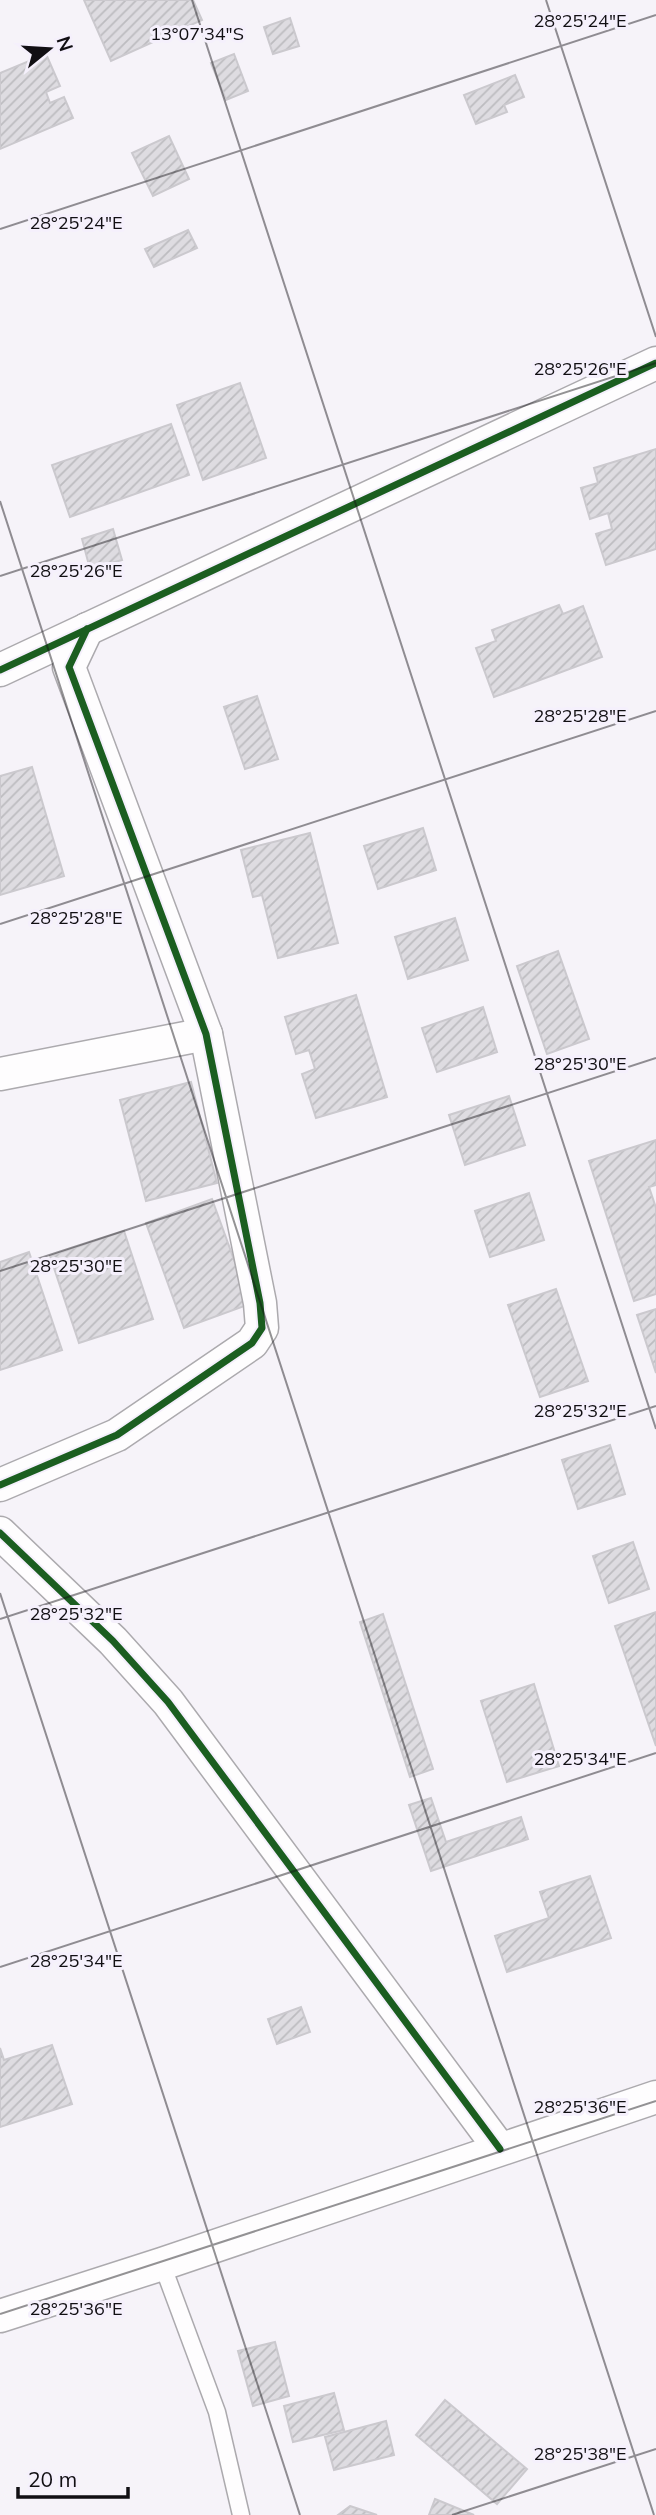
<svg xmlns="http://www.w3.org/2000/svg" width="656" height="2515" font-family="Mulish,sans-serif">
	<defs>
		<pattern id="building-hatch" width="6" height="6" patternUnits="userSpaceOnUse" patternTransform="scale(1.75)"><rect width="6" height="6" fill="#dedce1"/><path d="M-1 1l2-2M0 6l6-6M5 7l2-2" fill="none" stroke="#bdbcc0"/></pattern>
	</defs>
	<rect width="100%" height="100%" fill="#f6f3f9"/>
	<g fill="url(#building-hatch)" stroke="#cbc9ce" stroke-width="2">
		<polygon points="84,0 193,0 202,20 111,61"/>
		<polygon points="290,18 299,46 273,54 264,27"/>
		<polygon points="46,54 60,86 46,92 50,103 64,97 73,118 0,149 0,73"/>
		<polygon points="234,54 248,91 226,100 211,63"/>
		<polygon points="515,75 524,97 504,105 507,112 476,124 464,95"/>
		<polygon points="169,136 189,179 153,196 132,153"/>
		<polygon points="188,230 197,248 154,267 145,249"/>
		<polygon points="240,383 266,458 203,480 177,405"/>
		<polygon points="171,424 189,475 70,517 52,465"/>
		<polygon points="656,449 656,549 606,565 596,534 612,529 608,513 590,519 581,488 598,483 594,468"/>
		<polygon points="113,529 122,560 90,569 82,539"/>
		<polygon points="559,605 563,614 583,606 602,657 494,697 476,648 496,641 492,630"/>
		<polygon points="257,696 278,759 245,769 224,707"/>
		<polygon points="32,767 64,876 0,895 0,776"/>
		<polygon points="423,828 436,870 378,889 364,846"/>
		<polygon points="310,833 338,943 278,958 262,895 253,897 241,850"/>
		<polygon points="455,918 468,960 408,979 395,937"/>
		<polygon points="558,951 589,1039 547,1054 517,966"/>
		<polygon points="356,995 387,1097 316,1118 302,1074 315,1069 309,1050 296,1054 285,1017"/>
		<polygon points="483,1007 497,1052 437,1072 422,1028"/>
		<polygon points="191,1082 217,1183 146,1201 120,1100"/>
		<polygon points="509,1096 525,1145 465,1165 449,1115"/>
		<polygon points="656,1140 656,1185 649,1187 656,1208 656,1294 634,1301 589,1161"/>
		<polygon points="529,1193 544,1240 490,1257 475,1211"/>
		<polygon points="212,1199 250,1304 184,1328 146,1223"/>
		<polygon points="124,1231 153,1319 79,1343 50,1256"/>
		<polygon points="29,1252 62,1350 0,1370 0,1262"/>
		<polygon points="556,1289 588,1381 540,1397 508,1305"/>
		<polygon points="656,1309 656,1373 637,1315"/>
		<polygon points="610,1445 625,1494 578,1509 562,1460"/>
		<polygon points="633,1542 649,1589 609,1603 593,1556"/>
		<polygon points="656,1612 656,1746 615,1626"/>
		<polygon points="383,1614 433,1769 410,1777 360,1622"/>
		<polygon points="534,1684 559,1766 507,1782 481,1701"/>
		<polygon points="431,1798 446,1842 521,1817 528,1839 431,1871 409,1805"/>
		<polygon points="590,1876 611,1938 507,1972 495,1936 549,1918 540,1892"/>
		<polygon points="301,2007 310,2032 277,2044 268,2019"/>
		<polygon points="52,2045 72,2104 0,2127 0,2048 4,2060"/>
		<polygon points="275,2342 289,2396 253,2406 238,2351"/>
		<polygon points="334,2393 344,2430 293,2442 284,2406"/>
		<polygon points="445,2400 527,2469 497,2504 416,2435"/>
		<polygon points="386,2421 394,2455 334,2470 325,2437"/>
		<polygon points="435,2499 474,2515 429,2515"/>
		<polygon points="350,2506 377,2515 338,2515"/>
	</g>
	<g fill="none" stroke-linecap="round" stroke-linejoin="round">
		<g stroke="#acaaae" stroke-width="19">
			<polyline id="service" points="162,2264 217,2412 241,2515"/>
		</g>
		<g stroke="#acaaae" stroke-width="35">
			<g id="minor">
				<polyline points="0,670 656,363"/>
				<polyline points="0,1074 206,1034"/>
				<polyline points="0,1485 117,1435 252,1343 262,1328 260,1303 206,1034 69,667 87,629"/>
				<polyline points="0,1533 113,1641 168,1702 500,2149"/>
				<polyline points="0,2316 162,2264 656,2097"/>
			</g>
		</g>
		<use href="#service" stroke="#fefdfe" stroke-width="16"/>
		<use href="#minor" stroke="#fefdfe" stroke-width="32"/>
		<g stroke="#f5f0fc" stroke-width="11">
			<g id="cycleway">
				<polyline points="0,670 656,363"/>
				<polyline points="0,1485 117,1435 252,1343 262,1328 260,1303 206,1034 69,667 87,629"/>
				<polyline points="0,1533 113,1641 168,1702 500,2149"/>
			</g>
		</g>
		<use href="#cycleway" stroke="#1b5e20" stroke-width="7"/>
	</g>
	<path fill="none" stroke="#110f13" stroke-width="2" stroke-opacity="0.45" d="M 192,0 L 656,1429M 546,0 L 656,337M 0,229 L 656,15M 0,501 L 654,2515M 0,576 L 656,363M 0,924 L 656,711M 0,1271 L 656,1058M 0,1593 L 300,2515M 0,1619 L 656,1406M 0,1967 L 656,1753M 0,2314 L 656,2101M 452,2515 L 656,2449"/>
	<g font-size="18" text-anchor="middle" fill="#110f13" stroke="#f5f0fc" stroke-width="6" stroke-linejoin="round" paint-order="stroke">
		<text x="580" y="27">28°25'24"E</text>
		<text x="197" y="40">13°07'34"S</text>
		<text x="76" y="229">28°25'24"E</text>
		<text x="580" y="375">28°25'26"E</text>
		<text x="76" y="577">28°25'26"E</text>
		<text x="580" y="722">28°25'28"E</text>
		<text x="76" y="924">28°25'28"E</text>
		<text x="580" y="1070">28°25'30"E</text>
		<text x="76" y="1272">28°25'30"E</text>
		<text x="580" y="1417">28°25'32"E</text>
		<text x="76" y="1620">28°25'32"E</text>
		<text x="580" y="1765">28°25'34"E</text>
		<text x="76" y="1967">28°25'34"E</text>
		<text x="580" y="2113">28°25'36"E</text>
		<text x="76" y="2315">28°25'36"E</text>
		<text x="580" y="2460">28°25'38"E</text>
	</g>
	<g transform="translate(49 49) rotate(72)" stroke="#f5f0fc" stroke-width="5" paint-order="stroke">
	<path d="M0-5L12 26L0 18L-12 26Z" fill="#110f13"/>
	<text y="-10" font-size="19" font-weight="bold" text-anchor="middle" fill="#110f13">N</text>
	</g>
	<path d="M18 2487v10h110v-10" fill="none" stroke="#110f13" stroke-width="3.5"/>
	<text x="28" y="2487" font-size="21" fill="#110f13" stroke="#f5f0fc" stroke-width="5" paint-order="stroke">20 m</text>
</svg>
